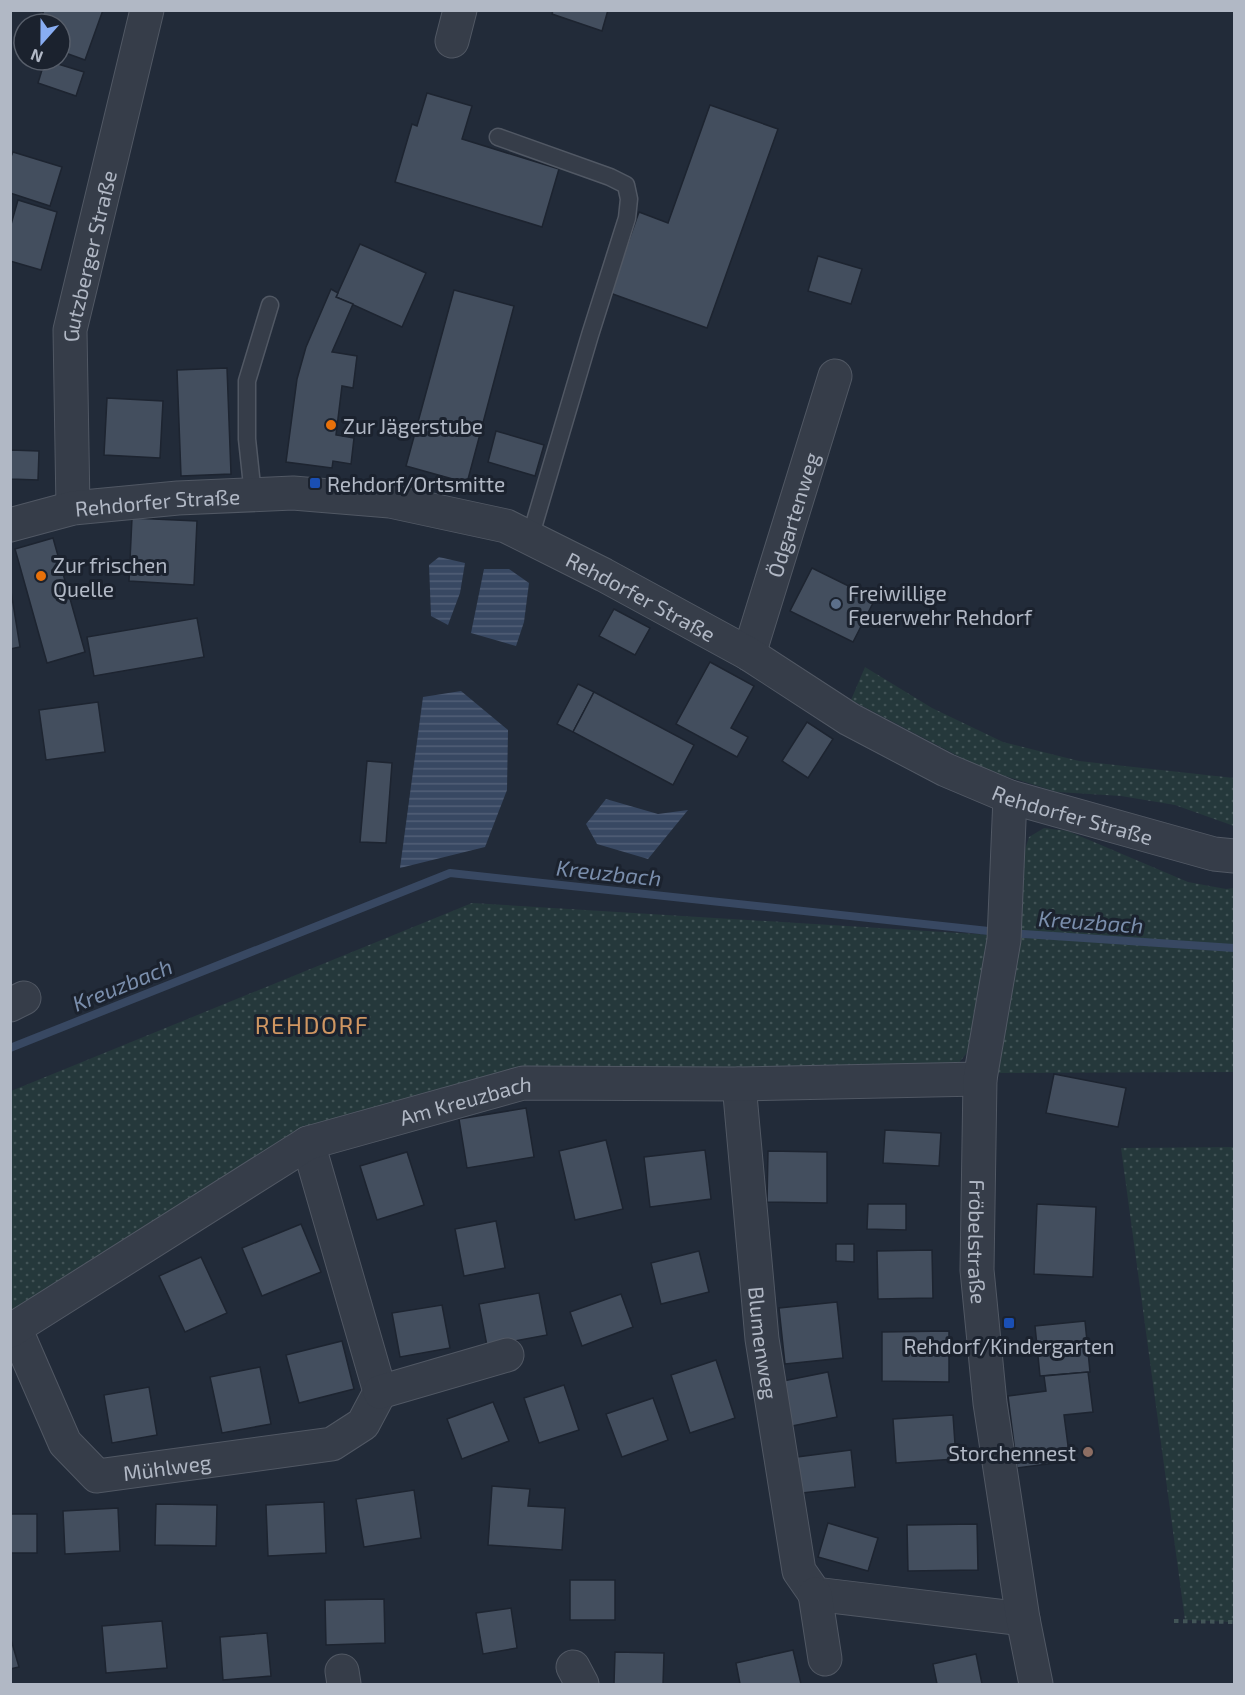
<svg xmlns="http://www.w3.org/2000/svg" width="1245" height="1695" font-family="'Exo 2',sans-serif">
	<defs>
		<pattern id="grass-dots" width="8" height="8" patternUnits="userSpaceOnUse" patternTransform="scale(1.5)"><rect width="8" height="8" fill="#25383b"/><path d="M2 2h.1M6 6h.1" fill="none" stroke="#425356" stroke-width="1.8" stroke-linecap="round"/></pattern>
		<pattern id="water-rules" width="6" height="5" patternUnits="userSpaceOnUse" patternTransform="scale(1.5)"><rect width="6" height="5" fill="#384862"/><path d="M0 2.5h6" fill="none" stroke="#526077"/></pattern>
	</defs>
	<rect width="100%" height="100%" fill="#222b39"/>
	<g fill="url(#grass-dots)">
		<polygon points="865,667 932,708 1003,742 1079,761 1234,778 1234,826 1175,805 1121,796 1057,792 983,769 851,700"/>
		<polygon points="1044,828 1068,831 1188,882 1226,889 1234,888 1234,1072 998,1073 1023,856 1029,837"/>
		<polygon points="472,903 992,935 970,1049 958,1064 514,1079 311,1128 11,1311 11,1091"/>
		<polygon points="1234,1147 1234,1622 1185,1620 1121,1148"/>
	</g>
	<g fill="url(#water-rules)">
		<polygon points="439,557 465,563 460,593 448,625 431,616 429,565"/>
		<polygon points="484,569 509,569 529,583 524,622 516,646 471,633"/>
		<polygon points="461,691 508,730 507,790 485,847 400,868 423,697"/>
		<polygon points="606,799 658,814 688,810 648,859 597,844 586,824"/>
	</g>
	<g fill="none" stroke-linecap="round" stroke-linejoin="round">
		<g stroke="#384862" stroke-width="8">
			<polyline points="1010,933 1234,948"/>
			<polyline points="10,1048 450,873 998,932"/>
		</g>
	</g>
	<g fill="#434e5e" stroke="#1d2430" stroke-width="1.5">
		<polygon points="44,10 103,10 85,60 60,51 60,24 39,24"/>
		<polygon points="553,10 608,10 602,31 552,14"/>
		<polygon points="45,60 84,72 76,96 38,83"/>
		<polygon points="427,93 472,106 462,139 559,169 542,227 395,182 412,124 417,126"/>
		<polygon points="710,105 778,129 707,328 610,293 639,212 668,223"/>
		<polygon points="13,152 62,167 50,206 10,193 10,159"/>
		<polygon points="18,200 57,212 41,270 10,261 10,228"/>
		<polygon points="360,244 426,273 402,327 336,297"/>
		<polygon points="818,256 862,269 851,304 808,291"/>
		<polygon points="331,289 338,293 336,297 353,304 332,352 357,356 353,388 342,386 336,435 354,438 351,464 333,461 332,468 286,462 297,379 306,347"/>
		<polygon points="454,290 514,306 467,483 406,466"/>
		<polygon points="227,368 231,474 181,476 177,370"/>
		<polygon points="107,398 163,401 160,458 104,455"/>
		<polygon points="496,431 544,445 535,476 488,462"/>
		<polygon points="10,450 39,451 38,480 10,479"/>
		<polygon points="132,518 197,521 194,585 129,581"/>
		<polygon points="53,538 85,652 47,663 15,549"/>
		<polygon points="812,568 875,599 853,642 790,611"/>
		<polygon points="10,585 20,647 10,649"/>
		<polygon points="614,609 650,628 635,655 599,636"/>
		<polygon points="197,618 204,657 94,676 87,637"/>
		<polygon points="710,662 754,686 731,728 748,737 737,757 676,724"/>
		<polygon points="578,684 594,692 573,732 557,724"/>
		<polygon points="594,692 694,745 673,785 573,732"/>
		<polygon points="98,702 105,752 46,760 39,710"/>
		<polygon points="807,722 833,739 808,778 782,761"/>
		<polygon points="367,761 392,763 386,843 360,842"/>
		<polygon points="1054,1074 1126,1088 1118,1127 1046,1113"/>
		<polygon points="526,1108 534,1157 467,1168 459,1119"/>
		<polygon points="885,1130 941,1133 939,1166 883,1163"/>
		<polygon points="606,1140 623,1209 575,1220 559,1151"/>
		<polygon points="705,1150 711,1199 650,1207 644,1157"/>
		<polygon points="768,1151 827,1152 827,1203 767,1202"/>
		<polygon points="407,1152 424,1205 377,1220 360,1166"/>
		<polygon points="868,1204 906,1204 906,1230 867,1229"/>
		<polygon points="1037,1204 1096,1207 1093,1277 1034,1274"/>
		<polygon points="496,1221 505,1268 464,1276 455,1229"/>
		<polygon points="301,1224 321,1272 262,1296 242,1248"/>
		<polygon points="836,1244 854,1244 854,1262 836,1261"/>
		<polygon points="932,1250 933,1298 878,1299 877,1251"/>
		<polygon points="699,1251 709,1292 661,1304 651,1263"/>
		<polygon points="201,1257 227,1313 185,1332 159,1276"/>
		<polygon points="539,1293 547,1335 487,1346 479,1304"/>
		<polygon points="621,1294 633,1327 582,1346 570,1312"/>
		<polygon points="837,1302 843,1358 785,1364 779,1308"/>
		<polygon points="442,1305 450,1348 400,1357 392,1313"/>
		<polygon points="1085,1321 1090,1372 1040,1376 1035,1326"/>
		<polygon points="949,1331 949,1382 882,1381 882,1332"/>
		<polygon points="342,1341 354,1389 299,1403 286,1355"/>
		<polygon points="716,1360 735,1418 690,1433 671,1375"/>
		<polygon points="260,1367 271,1424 222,1433 210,1377"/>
		<polygon points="828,1372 837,1417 792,1426 783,1381"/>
		<polygon points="1088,1372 1093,1412 1064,1415 1070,1461 1017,1468 1008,1396 1046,1391 1044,1376"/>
		<polygon points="564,1385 579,1430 539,1443 524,1398"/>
		<polygon points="149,1387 157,1435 112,1443 104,1395"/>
		<polygon points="653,1398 668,1440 622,1457 606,1414"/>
		<polygon points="493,1402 509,1441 462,1459 447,1419"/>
		<polygon points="953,1415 956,1459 896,1463 893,1419"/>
		<polygon points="851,1450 855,1487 802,1493 797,1457"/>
		<polygon points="492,1486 530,1489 528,1506 565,1508 562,1550 488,1545"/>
		<polygon points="414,1490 421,1538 364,1547 356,1499"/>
		<polygon points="324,1502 326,1553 268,1556 266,1505"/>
		<polygon points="156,1504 217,1505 216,1546 155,1545"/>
		<polygon points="118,1508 120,1551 65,1554 63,1511"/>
		<rect x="10" y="1514" width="27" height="39"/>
		<polygon points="828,1523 878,1538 868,1571 818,1557"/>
		<polygon points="977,1524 978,1570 908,1571 907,1525"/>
		<rect x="570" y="1580" width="45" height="40"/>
		<polygon points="384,1599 385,1643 326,1645 325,1600"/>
		<polygon points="511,1608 517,1648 483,1654 476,1613"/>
		<polygon points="162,1621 167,1668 106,1673 102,1626"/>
		<polygon points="267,1633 271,1676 223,1680 220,1637"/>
		<polygon points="10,1636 19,1667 10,1669"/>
		<polygon points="793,1650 801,1684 740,1684 736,1663"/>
		<polygon points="615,1652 664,1653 663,1684 614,1684"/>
		<polygon points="976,1654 982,1684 937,1684 933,1664"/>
	</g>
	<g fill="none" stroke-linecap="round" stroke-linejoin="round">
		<g stroke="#515864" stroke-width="19">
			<g id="service">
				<polyline points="498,137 610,177 626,185 629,199 627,218 590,335 530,538"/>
				<polyline points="253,495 247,439 247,381 270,305"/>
			</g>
		</g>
		<g stroke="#515864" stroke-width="35">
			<g id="minor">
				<polyline points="452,41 460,10"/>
				<path id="s1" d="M 73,508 L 70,330 L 147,10"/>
				<path id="s2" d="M 749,654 L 835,376"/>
				<polyline points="10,1005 24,998"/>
				<path id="s3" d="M 739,1084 L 762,1339 L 799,1571 L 815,1594 L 1023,1619"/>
				<path id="s4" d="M 15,1328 L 65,1443 L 97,1476 L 332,1444 L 363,1424 L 380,1392 L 308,1143"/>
				<path id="s5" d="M 10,1331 L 308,1143 L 523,1083 L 739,1084 L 980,1079"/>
				<polyline points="380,1392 507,1355"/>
				<polyline points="815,1594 825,1659"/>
				<polyline points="573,1667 582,1684"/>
				<polyline points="342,1671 344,1684"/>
			</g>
		</g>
		<g stroke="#515864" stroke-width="35">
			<g id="tertiary">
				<path id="s6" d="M 10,525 L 73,508 L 178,498 L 293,493 L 390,501 L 506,526 L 604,575 L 749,654 L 849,719 L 946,770 L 1010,797 L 1214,854 L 1234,856"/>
				<path id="s7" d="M 1010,797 L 1004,940 L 980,1079 L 977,1270 L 990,1403 L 1023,1619 L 1036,1684"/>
			</g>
		</g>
		<polyline stroke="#425457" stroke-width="4" stroke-dasharray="4.5 4.5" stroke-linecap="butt" points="1174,1621 1234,1622"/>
		<use href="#service" stroke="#363d49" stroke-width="16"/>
		<use href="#minor" stroke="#363d49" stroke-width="33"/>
		<use href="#tertiary" stroke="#363d49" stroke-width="33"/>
	</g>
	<g fill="#e8710a" stroke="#1b222e" stroke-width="2">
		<circle cx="331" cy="425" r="6"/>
		<circle cx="41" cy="576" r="6"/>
	</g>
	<g fill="#1a4fb4" stroke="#1b222e" stroke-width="2">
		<rect x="309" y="477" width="12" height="12" rx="3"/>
		<rect x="1003" y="1317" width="12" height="12" rx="3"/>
	</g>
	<circle fill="#5c6f8a" stroke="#1b222e" stroke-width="2" cx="836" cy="604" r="6"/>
	<circle fill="#8d6e63" stroke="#1b222e" stroke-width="2" cx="1088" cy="1452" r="6"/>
	<g text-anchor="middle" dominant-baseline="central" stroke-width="6" stroke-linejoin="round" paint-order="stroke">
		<g font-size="21" fill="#b1b8c5" stroke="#1b222e">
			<text stroke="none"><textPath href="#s1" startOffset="254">Gutzberger Straße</textPath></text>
			<text stroke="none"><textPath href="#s6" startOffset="150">Rehdorfer Straße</textPath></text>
			<text stroke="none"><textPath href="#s2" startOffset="146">Ödgartenweg</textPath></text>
			<text stroke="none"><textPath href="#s6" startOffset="654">Rehdorfer Straße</textPath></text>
			<text stroke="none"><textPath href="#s6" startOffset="1140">Rehdorfer Straße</textPath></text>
			<text stroke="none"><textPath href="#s5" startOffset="516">Am Kreuzbach</textPath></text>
			<text stroke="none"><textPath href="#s7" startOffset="447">Fröbelstraße</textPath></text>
			<text stroke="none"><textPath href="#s3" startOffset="260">Blumenweg</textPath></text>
			<text stroke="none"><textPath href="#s4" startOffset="242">Mühlweg</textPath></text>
		</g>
		<g font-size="21" fill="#b1b8c5" stroke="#1b222e" text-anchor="start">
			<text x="343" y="425">Zur Jägerstube</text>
			<text x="327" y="483">Rehdorf/Ortsmitte</text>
			<text x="53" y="564">Zur frischen<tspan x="53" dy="24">Quelle</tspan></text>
			<text x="848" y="592">Freiwillige<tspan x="848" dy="24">Feuerwehr Rehdorf</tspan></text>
			<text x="1009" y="1345" text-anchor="middle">Rehdorf/Kindergarten</text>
			<text x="1076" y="1452" text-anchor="end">Storchennest</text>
		</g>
		<g font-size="22" font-style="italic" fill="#7a8eac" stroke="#1b222e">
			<text transform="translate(609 872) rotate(6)">Kreuzbach</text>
			<text transform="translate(1091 921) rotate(4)">Kreuzbach</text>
			<text transform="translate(122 984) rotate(-22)">Kreuzbach</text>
		</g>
		<g font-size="24" letter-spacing="1.5" fill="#cf9662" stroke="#1b222e">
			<text x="312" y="1024">REHDORF</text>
		</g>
	</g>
	<rect width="1245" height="1695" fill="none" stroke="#b1b8c5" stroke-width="24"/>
	<g transform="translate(42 42) rotate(201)"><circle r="28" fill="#1b222e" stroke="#575e6a" stroke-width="1.5"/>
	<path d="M0-4.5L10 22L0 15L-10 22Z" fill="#88adf3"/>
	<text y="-9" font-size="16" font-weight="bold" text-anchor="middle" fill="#b1b8c5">N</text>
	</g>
</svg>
